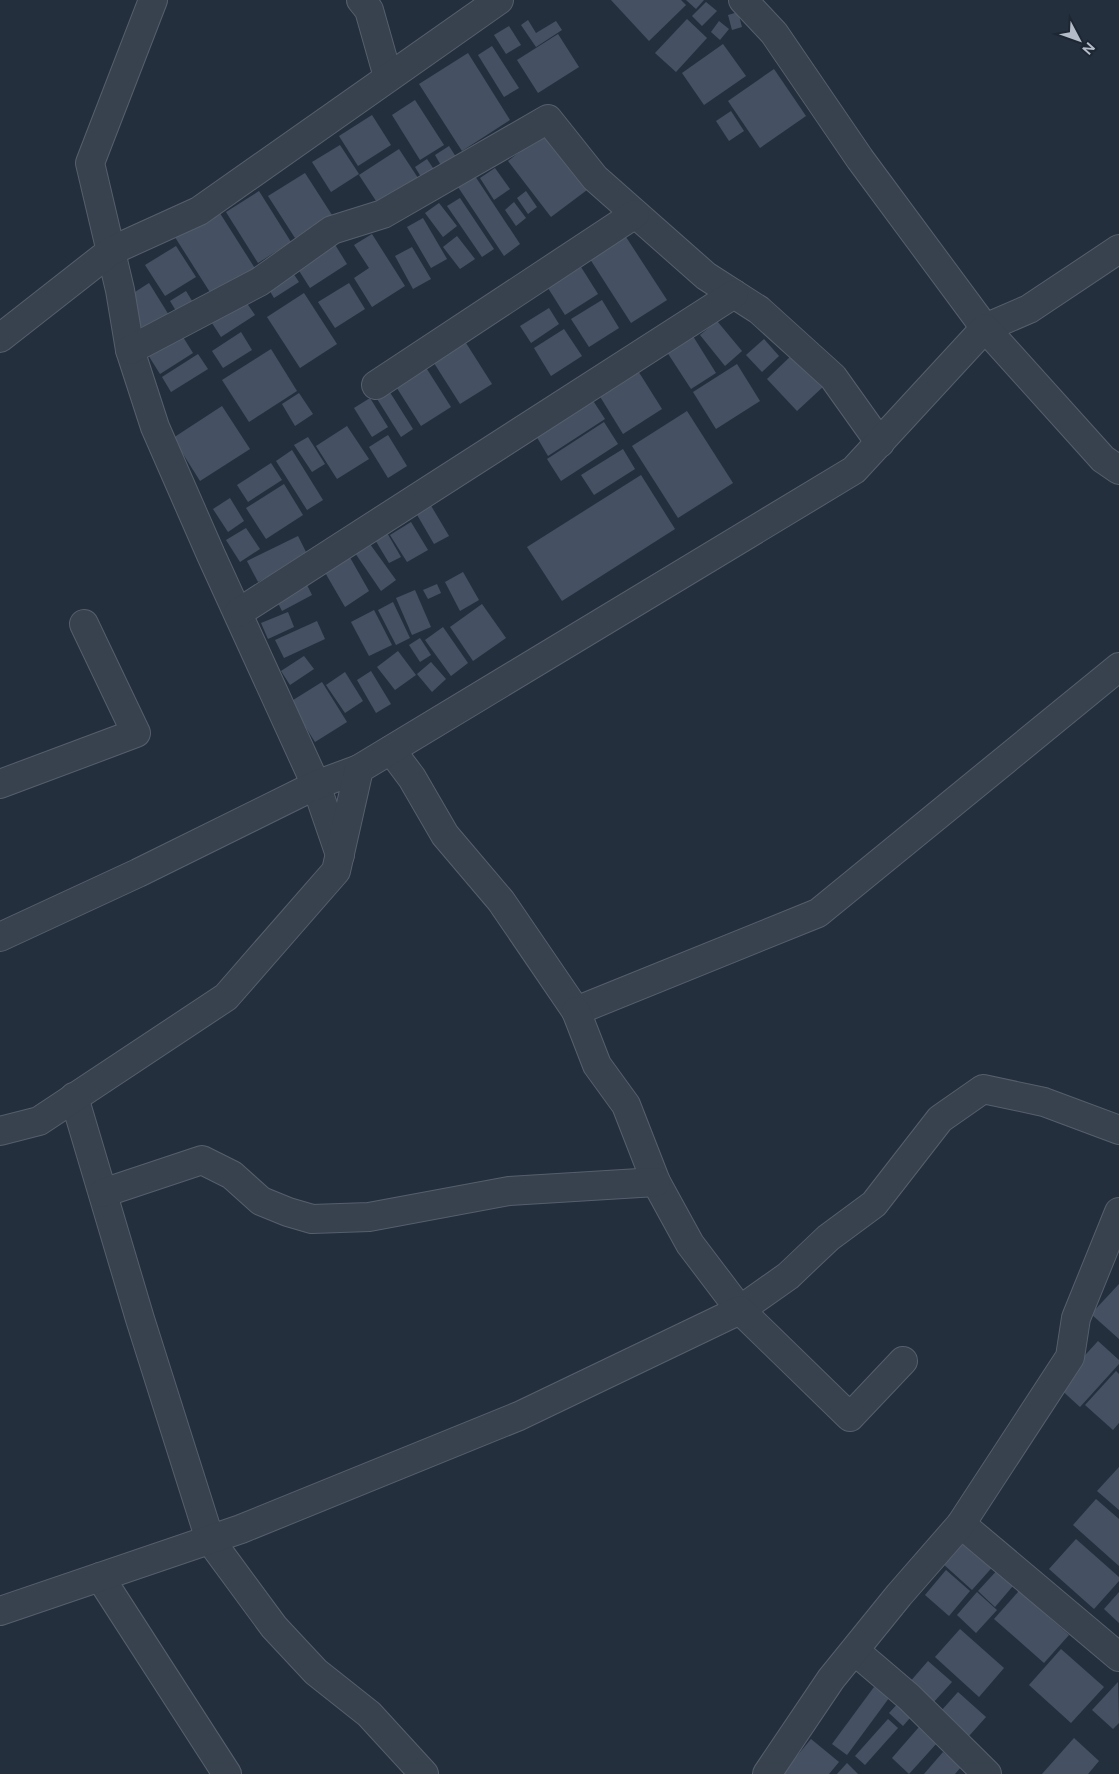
<svg xmlns="http://www.w3.org/2000/svg" width="1119" height="1774" font-family="Figtree,sans-serif">
	<rect width="100%" height="100%" fill="#242f3e"/>
	<g fill="#455162">
		<polygon points="611,0 681,0 686,5 649,41"/>
		<polygon points="686,0 704,0 696,9"/>
		<polygon points="706,2 717,11 702,26 692,16"/>
		<polygon points="738,12 742,27 732,30 728,15"/>
		<polygon points="687,19 707,38 676,72 655,53"/>
		<polygon points="528,20 536,33 556,21 562,30 536,47 521,25"/>
		<polygon points="719,21 729,29 720,40 711,32"/>
		<polygon points="509,26 521,45 506,54 494,35"/>
		<polygon points="558,34 579,67 538,93 517,60"/>
		<polygon points="723,44 746,76 704,105 682,73"/>
		<polygon points="492,46 519,88 504,97 478,55"/>
		<polygon points="468,53 510,120 462,151 419,84"/>
		<polygon points="774,69 806,116 760,148 728,101"/>
		<polygon points="415,100 444,145 420,160 392,115"/>
		<polygon points="731,111 744,131 729,141 716,121"/>
		<polygon points="372,115 391,145 358,166 339,136"/>
		<polygon points="544,133 587,190 551,217 508,161"/>
		<polygon points="340,145 359,174 331,192 312,162"/>
		<polygon points="449,146 458,160 443,169 435,155"/>
		<polygon points="399,149 418,178 378,204 359,175"/>
		<polygon points="427,159 437,174 424,182 415,167"/>
		<polygon points="495,168 510,189 494,200 480,178"/>
		<polygon points="305,173 332,215 295,238 268,196"/>
		<polygon points="473,173 520,244 504,256 456,184"/>
		<polygon points="259,191 291,242 258,263 226,212"/>
		<polygon points="526,191 537,207 528,214 517,198"/>
		<polygon points="460,198 494,249 482,257 447,206"/>
		<polygon points="514,202 526,218 516,226 505,210"/>
		<polygon points="439,203 457,226 443,237 425,213"/>
		<polygon points="216,207 256,270 213,297 173,234"/>
		<polygon points="423,218 447,259 431,268 407,227"/>
		<polygon points="372,234 405,286 372,307 354,278 369,268 354,245"/>
		<polygon points="457,236 475,259 460,269 443,247"/>
		<polygon points="626,237 667,300 631,323 590,259"/>
		<polygon points="334,243 347,264 310,288 296,266"/>
		<polygon points="176,246 196,277 165,296 145,265"/>
		<polygon points="412,247 431,279 413,289 395,256"/>
		<polygon points="289,267 299,282 274,298 265,283"/>
		<polygon points="581,267 598,294 565,315 548,288"/>
		<polygon points="149,283 172,320 147,336 124,299"/>
		<polygon points="349,283 365,309 335,328 318,302"/>
		<polygon points="186,291 197,309 181,319 170,301"/>
		<polygon points="304,293 337,344 300,368 267,317"/>
		<polygon points="244,299 255,315 221,337 210,320"/>
		<polygon points="602,300 619,328 589,347 571,319"/>
		<polygon points="549,308 559,324 531,343 520,326"/>
		<polygon points="717,321 742,351 725,366 700,335"/>
		<polygon points="178,329 193,353 160,374 145,350"/>
		<polygon points="564,329 582,356 551,376 534,348"/>
		<polygon points="241,332 252,350 223,368 212,351"/>
		<polygon points="691,333 716,373 691,389 665,349"/>
		<polygon points="764,339 779,356 762,372 746,355"/>
		<polygon points="466,343 492,384 460,404 434,363"/>
		<polygon points="271,349 297,391 249,422 222,380"/>
		<polygon points="794,353 825,385 797,411 767,379"/>
		<polygon points="198,354 208,369 171,392 162,377"/>
		<polygon points="737,364 760,401 716,429 693,392"/>
		<polygon points="425,366 451,407 421,426 395,385"/>
		<polygon points="635,366 662,409 623,434 596,390"/>
		<polygon points="386,386 413,429 401,437 374,394"/>
		<polygon points="299,393 313,414 295,426 282,404"/>
		<polygon points="588,393 605,419 548,456 532,429"/>
		<polygon points="370,398 388,427 372,437 354,408"/>
		<polygon points="222,406 250,449 200,481 173,438"/>
		<polygon points="687,411 733,483 678,518 632,446"/>
		<polygon points="604,422 618,444 561,481 547,459"/>
		<polygon points="347,426 369,459 337,479 316,446"/>
		<polygon points="388,435 407,466 388,478 369,447"/>
		<polygon points="308,437 325,464 312,472 294,445"/>
		<polygon points="623,449 635,469 594,495 581,475"/>
		<polygon points="292,450 323,500 307,510 276,461"/>
		<polygon points="271,463 282,480 248,502 237,485"/>
		<polygon points="641,475 675,529 562,601 527,547"/>
		<polygon points="284,484 303,515 266,539 246,508"/>
		<polygon points="230,498 244,521 228,532 213,509"/>
		<polygon points="430,504 449,536 434,544 416,513"/>
		<polygon points="411,522 428,550 407,562 390,535"/>
		<polygon points="246,528 260,549 240,562 226,540"/>
		<polygon points="386,531 401,557 389,563 374,538"/>
		<polygon points="298,536 308,556 258,582 247,561"/>
		<polygon points="367,540 396,580 381,591 353,550"/>
		<polygon points="348,554 369,591 345,607 323,569"/>
		<polygon points="463,572 479,600 460,611 445,582"/>
		<polygon points="306,583 312,595 282,611 276,599"/>
		<polygon points="437,584 441,593 428,599 423,590"/>
		<polygon points="415,590 431,627 412,635 396,598"/>
		<polygon points="393,602 410,638 396,645 378,610"/>
		<polygon points="482,604 506,638 473,661 450,627"/>
		<polygon points="374,610 392,645 369,656 351,622"/>
		<polygon points="288,612 294,627 268,639 261,623"/>
		<polygon points="317,621 325,639 284,658 275,640"/>
		<polygon points="443,627 468,663 451,676 425,640"/>
		<polygon points="420,638 431,655 420,662 409,645"/>
		<polygon points="398,651 416,675 395,690 377,667"/>
		<polygon points="304,656 314,669 290,685 281,671"/>
		<polygon points="431,662 446,679 432,692 417,674"/>
		<polygon points="371,671 391,704 376,713 357,680"/>
		<polygon points="345,672 363,701 345,713 326,685"/>
		<polygon points="322,682 347,722 315,742 290,702"/>
		<polygon points="1119,1284 1119,1339 1091,1314"/>
		<polygon points="1098,1341 1119,1360 1119,1364 1080,1407 1057,1386"/>
		<polygon points="1116,1371 1119,1374 1119,1423 1113,1430 1085,1405"/>
		<polygon points="1119,1467 1119,1510 1097,1491"/>
		<polygon points="1096,1499 1119,1519 1119,1566 1073,1525"/>
		<polygon points="966,1536 996,1563 972,1590 942,1563"/>
		<polygon points="1076,1539 1119,1577 1119,1581 1094,1609 1049,1569"/>
		<polygon points="1001,1566 1018,1580 995,1607 978,1591"/>
		<polygon points="946,1570 970,1591 949,1616 925,1595"/>
		<polygon points="1019,1591 1069,1635 1044,1663 994,1619"/>
		<polygon points="977,1592 997,1610 976,1633 957,1615"/>
		<polygon points="1119,1592 1119,1623 1104,1609"/>
		<polygon points="960,1629 1004,1668 979,1697 935,1657"/>
		<polygon points="1061,1649 1104,1687 1071,1723 1029,1685"/>
		<polygon points="928,1661 952,1682 932,1704 909,1683"/>
		<polygon points="1118,1682 1119,1723 1113,1729 1092,1710"/>
		<polygon points="874,1687 889,1698 847,1755 832,1744"/>
		<polygon points="958,1692 986,1717 969,1736 941,1711"/>
		<polygon points="902,1699 916,1711 903,1726 889,1713"/>
		<polygon points="888,1719 898,1728 865,1765 855,1756"/>
		<polygon points="919,1727 937,1743 909,1774 892,1758"/>
		<polygon points="1074,1738 1099,1761 1088,1774 1042,1774"/>
		<polygon points="811,1739 839,1762 829,1774 782,1774"/>
		<polygon points="943,1752 961,1767 955,1774 924,1774"/>
		<polygon points="847,1763 858,1774 837,1774"/>
	</g>
	<g fill="none" stroke-linecap="round" stroke-linejoin="round">
		<g stroke="#565f6c" stroke-width="30">
			<g id="minor">
				<polyline points="153,0 90,163 120,290 130,350 155,427 211,555 316,785 340,855"/>
				<polyline points="361,0 369,10 388,77"/>
				<polyline points="743,0 774,33 860,159 985,328 1029,309 1119,249"/>
				<polyline points="0,338 111,251 199,211 499,0"/>
				<polyline points="130,350 259,282 332,230 383,214 548,119 595,178 706,276 759,310 833,377 880,443"/>
				<polyline points="376,385 635,214"/>
				<polyline points="238,613 734,294"/>
				<polyline points="391,750 412,778 445,835 501,901 576,1011 818,913 1119,667"/>
				<polyline points="0,784 136,733 84,624"/>
				<polyline points="0,937 138,873 316,785 359,769"/>
				<polyline points="576,1011 597,1065 626,1105 656,1182 690,1244 740,1310 788,1276 828,1238 874,1204 940,1119 983,1089 1044,1102 1119,1130"/>
				<polyline points="74,1097 140,1319 210,1540 274,1627 316,1672 369,1714 424,1774"/>
				<polyline points="0,1131 39,1121 226,997 336,871 359,769 854,470 985,328 1103,459 1119,470"/>
				<polyline points="103,1193 202,1160 232,1175 261,1201 288,1212 312,1219 369,1217 509,1191 656,1182"/>
				<polyline points="961,1524 1119,1657"/>
				<polyline points="100,1577 227,1774"/>
				<polyline points="0,1611 241,1529 519,1416 740,1310 850,1417 903,1361"/>
				<polyline points="855,1651 909,1697 987,1774"/>
				<polyline points="767,1774 831,1679 899,1595 961,1524 1070,1357 1076,1318 1119,1212"/>
			</g>
		</g>
		<use href="#minor" stroke="#38414e" stroke-width="28"/>
	</g>
	<g transform="translate(1079 40) rotate(131)" stroke="#1d2633" stroke-width="4" paint-order="stroke">
	<path d="M0-4L9 19L0 12L-9 19Z" fill="#b4bcc9"/>
	<text y="-8" font-size="14" font-weight="bold" text-anchor="middle" fill="#b4bcc9">N</text>
	</g>
</svg>
